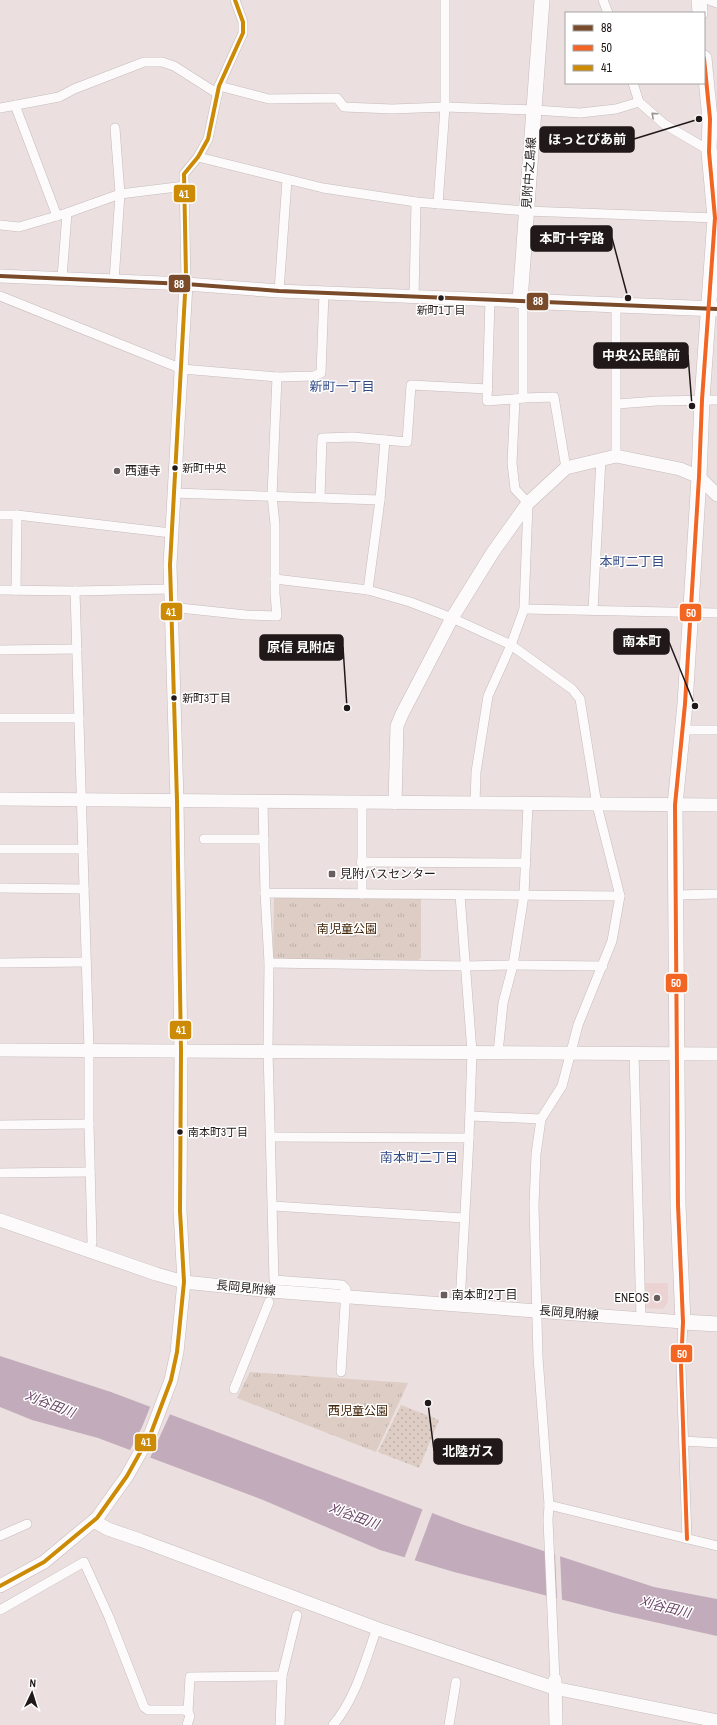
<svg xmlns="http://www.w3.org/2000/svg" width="717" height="1725" font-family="'Archivo Narrow','Noto Sans JP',sans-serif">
	<defs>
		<pattern id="grass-dots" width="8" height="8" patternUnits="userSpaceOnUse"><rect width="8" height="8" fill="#ddcdc4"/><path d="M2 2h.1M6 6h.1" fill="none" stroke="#bdafa8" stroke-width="1.8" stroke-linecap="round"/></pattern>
		<pattern id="park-tufts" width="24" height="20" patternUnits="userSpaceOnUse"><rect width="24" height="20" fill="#ddcdc4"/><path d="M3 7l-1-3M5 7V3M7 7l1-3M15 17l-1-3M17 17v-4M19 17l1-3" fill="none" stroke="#bdafa8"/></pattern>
	</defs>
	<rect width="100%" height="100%" fill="#ebdfdf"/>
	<polygon fill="#ebd3d4" points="643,1283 668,1283 668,1302 663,1309 644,1308"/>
	<polygon fill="url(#grass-dots)" points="401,1405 439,1420 419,1468 378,1452"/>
	<g fill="url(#park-tufts)">
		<polygon points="274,897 421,899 421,958 416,962 273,960"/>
		<polygon points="250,1372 408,1383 376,1452 237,1398"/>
	</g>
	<polygon fill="#c2acbb" points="0,1356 111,1392 464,1525 654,1587 717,1599 717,1636 614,1613 454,1572 380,1550 263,1500 98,1438 32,1420 0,1407"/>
	<g fill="#ebdfdf">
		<polygon points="151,1405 171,1412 149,1460 129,1452 142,1427"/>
		<polygon points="423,1508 433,1511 414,1562 404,1559"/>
		<polygon points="555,1553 560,1554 562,1601 557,1600"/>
	</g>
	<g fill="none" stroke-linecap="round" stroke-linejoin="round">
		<g stroke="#c6bcbd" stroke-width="10">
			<g id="street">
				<polyline points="603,0 608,13"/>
				<polyline points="709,0 717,3"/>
				<polyline points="633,83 639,102 664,124 717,155"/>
				<polyline points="219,86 269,99 337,98 344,107 392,109 445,107 534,110 580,113 616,109 639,102"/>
				<polyline points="15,105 57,216"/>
				<polyline points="0,108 59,97 74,89 144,62 162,62 174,66 218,94"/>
				<polyline points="198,157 323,188 416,202 526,211 717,218"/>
				<polyline points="438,204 445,107 445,0"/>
				<polyline points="0,225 19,227 67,213 120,194 185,186"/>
				<polyline points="62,278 67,213"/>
				<polyline points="114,281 120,194 115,128"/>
				<polyline points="186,284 184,174 198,157 208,139 219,86 243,33 243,22 235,0"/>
				<polyline points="279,291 287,180"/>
				<polyline points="0,296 182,369 277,377 314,376 321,373 324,293"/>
				<polyline points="414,297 416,202"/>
				<polyline points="490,299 487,401 515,399"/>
				<polyline points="523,398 554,397 566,468"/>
				<polyline points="617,404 657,401 717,400"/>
				<polyline points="616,456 616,304"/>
				<polyline points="173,493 380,500"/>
				<polyline points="320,497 322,438 353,437 407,442 411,385 488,389"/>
				<polyline points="0,515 17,515 171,533"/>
				<polyline points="275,579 368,590 410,602 452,618 511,645 572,689 580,699 597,805 620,896 612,941 578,1025 562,1086 541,1119 536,1154 534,1205 538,1357 549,1505 548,1520 555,1680"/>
				<polyline points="0,590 75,591 170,589"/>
				<polyline points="16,590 17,515"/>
				<polyline points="368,590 380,500 385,440"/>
				<polyline points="75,591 89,1050 89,1124 92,1242 90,1250"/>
				<polyline points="170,607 246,615 277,616 275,594 275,524 272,496 277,377"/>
				<polyline points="524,609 717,613"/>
				<polyline points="593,610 601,459"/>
				<polyline points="0,650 77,649"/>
				<polyline points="0,718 79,718"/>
				<polyline points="682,730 717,730"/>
				<polyline points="263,802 265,893 620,896"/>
				<polyline points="362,803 362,894"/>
				<polyline points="475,804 476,772 488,696 511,645 524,609 528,503 515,489 512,463 515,399 523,398 523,301"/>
				<polyline points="204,839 264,839"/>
				<polyline points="0,849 83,849"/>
				<polyline points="361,862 526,863"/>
				<polyline points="0,888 84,889"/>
				<polyline points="265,893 269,963 268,1050 274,1280 342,1285 346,1289 341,1372"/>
				<polyline points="460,895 472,1052 469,1138 460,1304"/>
				<polyline points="676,895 717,894"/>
				<polyline points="0,963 86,962"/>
				<polyline points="269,963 466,966 513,965 603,966"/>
				<polyline points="498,1053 503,1003 513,965 524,895 528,804"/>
				<polyline points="634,1053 641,1319"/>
				<polyline points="470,1116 541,1119"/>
				<polyline points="0,1125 89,1124"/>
				<polyline points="271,1137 469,1138"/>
				<polyline points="0,1173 90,1172"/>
				<polyline points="273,1206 464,1218"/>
				<polyline points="683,1322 681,1366 687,1539"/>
				<polyline points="234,1389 269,1302"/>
				<polyline points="684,1441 717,1443"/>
				<polyline points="549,1505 717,1546"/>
				<polyline points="0,1536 27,1524"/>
				<polyline points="0,1610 84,1562 109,1617 144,1707 148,1710 184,1710 188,1712 190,1716 187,1725"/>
				<polyline points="188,1712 190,1677 282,1676"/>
				<polyline points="280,1725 282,1676 297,1615"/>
				<path d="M 333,1725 C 356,1698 365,1661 377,1628"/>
				<polyline points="449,1725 456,1682"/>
			</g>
		</g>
		<g stroke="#c6bcbd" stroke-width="14">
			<g id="secondary">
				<polyline points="0,276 186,284 279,291 520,301"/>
				<polyline points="0,799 717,805"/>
				<polyline points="395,803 397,726 402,714 452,618 493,552 528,503 566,468 616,456 680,469 699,477 717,495"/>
				<polyline points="0,1050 717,1054"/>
				<polyline points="0,1220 156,1274 184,1282 270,1291 683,1322"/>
				<polyline points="94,1521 108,1529 140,1540 384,1631 554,1688 717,1721"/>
				<polyline points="0,1586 44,1562 97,1518 127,1476 151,1433 171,1380 177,1352 184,1282 180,1211 181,1051 177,801 170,565 186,284"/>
				<polyline points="555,1680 556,1725"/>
			</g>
		</g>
		<g stroke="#c6bcbd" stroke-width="16">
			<g id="primary">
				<polyline points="542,0 520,301 717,309"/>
				<polyline points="699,0 700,13"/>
				<polyline points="704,58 710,119 709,152 715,218 702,400 699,477 685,704 675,805 678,1205 683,1322 717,1324"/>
			</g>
		</g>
		<use href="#street" stroke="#fcfafa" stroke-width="9"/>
		<use href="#secondary" stroke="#fcfafa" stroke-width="13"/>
		<use href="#primary" stroke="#fcfafa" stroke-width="15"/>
		<g stroke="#fff" stroke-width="7">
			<polyline id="bus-1" points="0,276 186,284 279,291 717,309"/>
		</g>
		<g stroke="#fff" stroke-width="7">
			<polyline id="bus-2" points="687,1539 681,1366 683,1322 678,1205 675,805 685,704 699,477 702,400 715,218 709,152 710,119 704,58"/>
		</g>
		<g stroke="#fff" stroke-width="7">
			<polyline id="bus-3" points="0,1586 44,1562 97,1518 127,1476 151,1433 171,1380 177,1352 184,1282 180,1211 181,1051 177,801 170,565 186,276 184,174 198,157 208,139 219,86 243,33 243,22 235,0"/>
		</g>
		<use href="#bus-1" stroke="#7a4b2a" stroke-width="4"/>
		<use href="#bus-2" stroke="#f26522" stroke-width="4"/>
		<use href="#bus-3" stroke="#cc8a05" stroke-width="4"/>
	</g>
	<defs><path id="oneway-chevron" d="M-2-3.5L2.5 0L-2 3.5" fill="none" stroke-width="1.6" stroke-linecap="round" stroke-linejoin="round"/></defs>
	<use stroke="#999595" href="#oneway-chevron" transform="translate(654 115) rotate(-138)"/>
	<g fill="#211919" stroke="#fff" stroke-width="1.5">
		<circle cx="441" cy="298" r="3.5"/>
		<circle cx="175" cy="468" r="3.5"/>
		<circle cx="174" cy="698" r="3.5"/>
		<circle cx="180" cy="1132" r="3.5"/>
	</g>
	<g fill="#685e5e" stroke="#fff" stroke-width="1.5">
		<circle cx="117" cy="471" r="4"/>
		<rect x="328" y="870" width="8" height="8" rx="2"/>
		<rect x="440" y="1291" width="8" height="8" rx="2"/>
		<circle cx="657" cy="1298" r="4"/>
	</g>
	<g text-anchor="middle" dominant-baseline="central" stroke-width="3" stroke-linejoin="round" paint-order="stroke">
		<g font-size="11" fill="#211919" stroke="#fff" text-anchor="start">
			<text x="441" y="310" text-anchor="middle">新町1丁目</text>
			<text x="182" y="468">新町中央</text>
			<text x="182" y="698">新町3丁目</text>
			<text x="188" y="1132">南本町3丁目</text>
		</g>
		<g font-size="12" fill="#211919" stroke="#fff">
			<text transform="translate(529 173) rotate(-86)">見附中之島線</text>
			<text transform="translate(246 1288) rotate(6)">長岡見附線</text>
			<text transform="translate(569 1313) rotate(5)">長岡見附線</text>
		</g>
		<g font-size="12" fill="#211919" stroke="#fff" text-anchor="start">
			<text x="125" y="471">西蓮寺</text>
			<text x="340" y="874">見附バスセンター</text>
			<text x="452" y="1295">南本町2丁目</text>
			<text x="649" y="1298" text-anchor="end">ENEOS</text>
		</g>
		<g font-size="12" fill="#412307" stroke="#fff">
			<text x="347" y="929">南児童公園</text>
			<text x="358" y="1411">西児童公園</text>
		</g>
		<g font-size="13" fill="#334c86" stroke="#fff">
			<text x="342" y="386">新町一丁目</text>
			<text x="632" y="561">本町二丁目</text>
			<text x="419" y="1157">南本町二丁目</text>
		</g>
		<g font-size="13" font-style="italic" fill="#674062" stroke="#fff">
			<text transform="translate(50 1404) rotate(21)">刈谷田川</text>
			<text transform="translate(354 1516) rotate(20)">刈谷田川</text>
			<text transform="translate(665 1607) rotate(14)">刈谷田川</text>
		</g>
	</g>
	<path fill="none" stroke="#211919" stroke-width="1.5" d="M699 119L634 139M628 298L612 238M692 406L688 355M695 706L669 642M347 708L343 647M428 1403L434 1451"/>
	<g fill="#211919" stroke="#fff" stroke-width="1.5">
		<circle cx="699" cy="119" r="4"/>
		<circle cx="628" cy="298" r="4"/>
		<circle cx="692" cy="406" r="4"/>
		<circle cx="695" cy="706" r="4"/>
		<circle cx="347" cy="708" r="4"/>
		<circle cx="428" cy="1403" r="4"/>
	</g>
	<g fill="#211919" stroke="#211919" stroke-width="1.5">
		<rect x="540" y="127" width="94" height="25" rx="4"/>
		<rect x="531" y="226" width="81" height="25" rx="4"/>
		<rect x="594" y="343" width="94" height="25" rx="4"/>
		<rect x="614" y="629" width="55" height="25" rx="4"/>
		<rect x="260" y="635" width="83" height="25" rx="4"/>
		<rect x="434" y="1439" width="68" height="25" rx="4"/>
	</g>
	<g font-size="13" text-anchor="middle" font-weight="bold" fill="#fff">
		<text x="587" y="144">ほっとぴあ前</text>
		<text x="572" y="243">本町十字路</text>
		<text x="641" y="360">中央公民館前</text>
		<text x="642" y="646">南本町</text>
		<text x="301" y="652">原信 見附店</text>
		<text x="468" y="1456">北陸ガス</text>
	</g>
	<g stroke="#fff" stroke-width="1.5">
		<rect x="173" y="184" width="23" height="19" rx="4" fill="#cc8a05"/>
		<rect x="168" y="274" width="23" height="19" rx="4" fill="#7a4b2a"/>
		<rect x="526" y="292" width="23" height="19" rx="4" fill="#7a4b2a"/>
		<rect x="160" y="602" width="23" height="19" rx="4" fill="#cc8a05"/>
		<rect x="679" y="603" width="23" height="19" rx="4" fill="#f26522"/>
		<rect x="665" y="973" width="23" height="20" rx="4" fill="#f26522"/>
		<rect x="169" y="1020" width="23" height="20" rx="4" fill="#cc8a05"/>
		<rect x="670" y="1344" width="23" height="19" rx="4" fill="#f26522"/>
		<rect x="134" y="1433" width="23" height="19" rx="4" fill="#cc8a05"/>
	</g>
	<g font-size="11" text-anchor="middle" font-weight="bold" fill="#fff">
		<text x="184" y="198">41</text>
		<text x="179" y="288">88</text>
		<text x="538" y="305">88</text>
		<text x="171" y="616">41</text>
		<text x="691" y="617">50</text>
		<text x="676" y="987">50</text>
		<text x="181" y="1034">41</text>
		<text x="682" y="1358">50</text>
		<text x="146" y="1446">41</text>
	</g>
	<rect x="565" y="12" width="140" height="72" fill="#ffffff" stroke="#a6a3a3"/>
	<rect x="573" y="25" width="20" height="6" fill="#7a4b2a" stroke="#a6a3a3"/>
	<text x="601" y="32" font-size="12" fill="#211919">88</text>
	<rect x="573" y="45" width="20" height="6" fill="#f26522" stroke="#a6a3a3"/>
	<text x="601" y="52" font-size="12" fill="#211919">50</text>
	<rect x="573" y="65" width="20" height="6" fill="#cc8a05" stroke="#a6a3a3"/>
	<text x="601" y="72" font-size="12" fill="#211919">41</text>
	<g transform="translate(32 1693) rotate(4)" stroke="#ffffff" stroke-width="3" paint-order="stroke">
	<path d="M0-3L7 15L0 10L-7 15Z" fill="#211919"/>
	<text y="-6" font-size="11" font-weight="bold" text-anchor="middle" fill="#211919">N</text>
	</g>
</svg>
